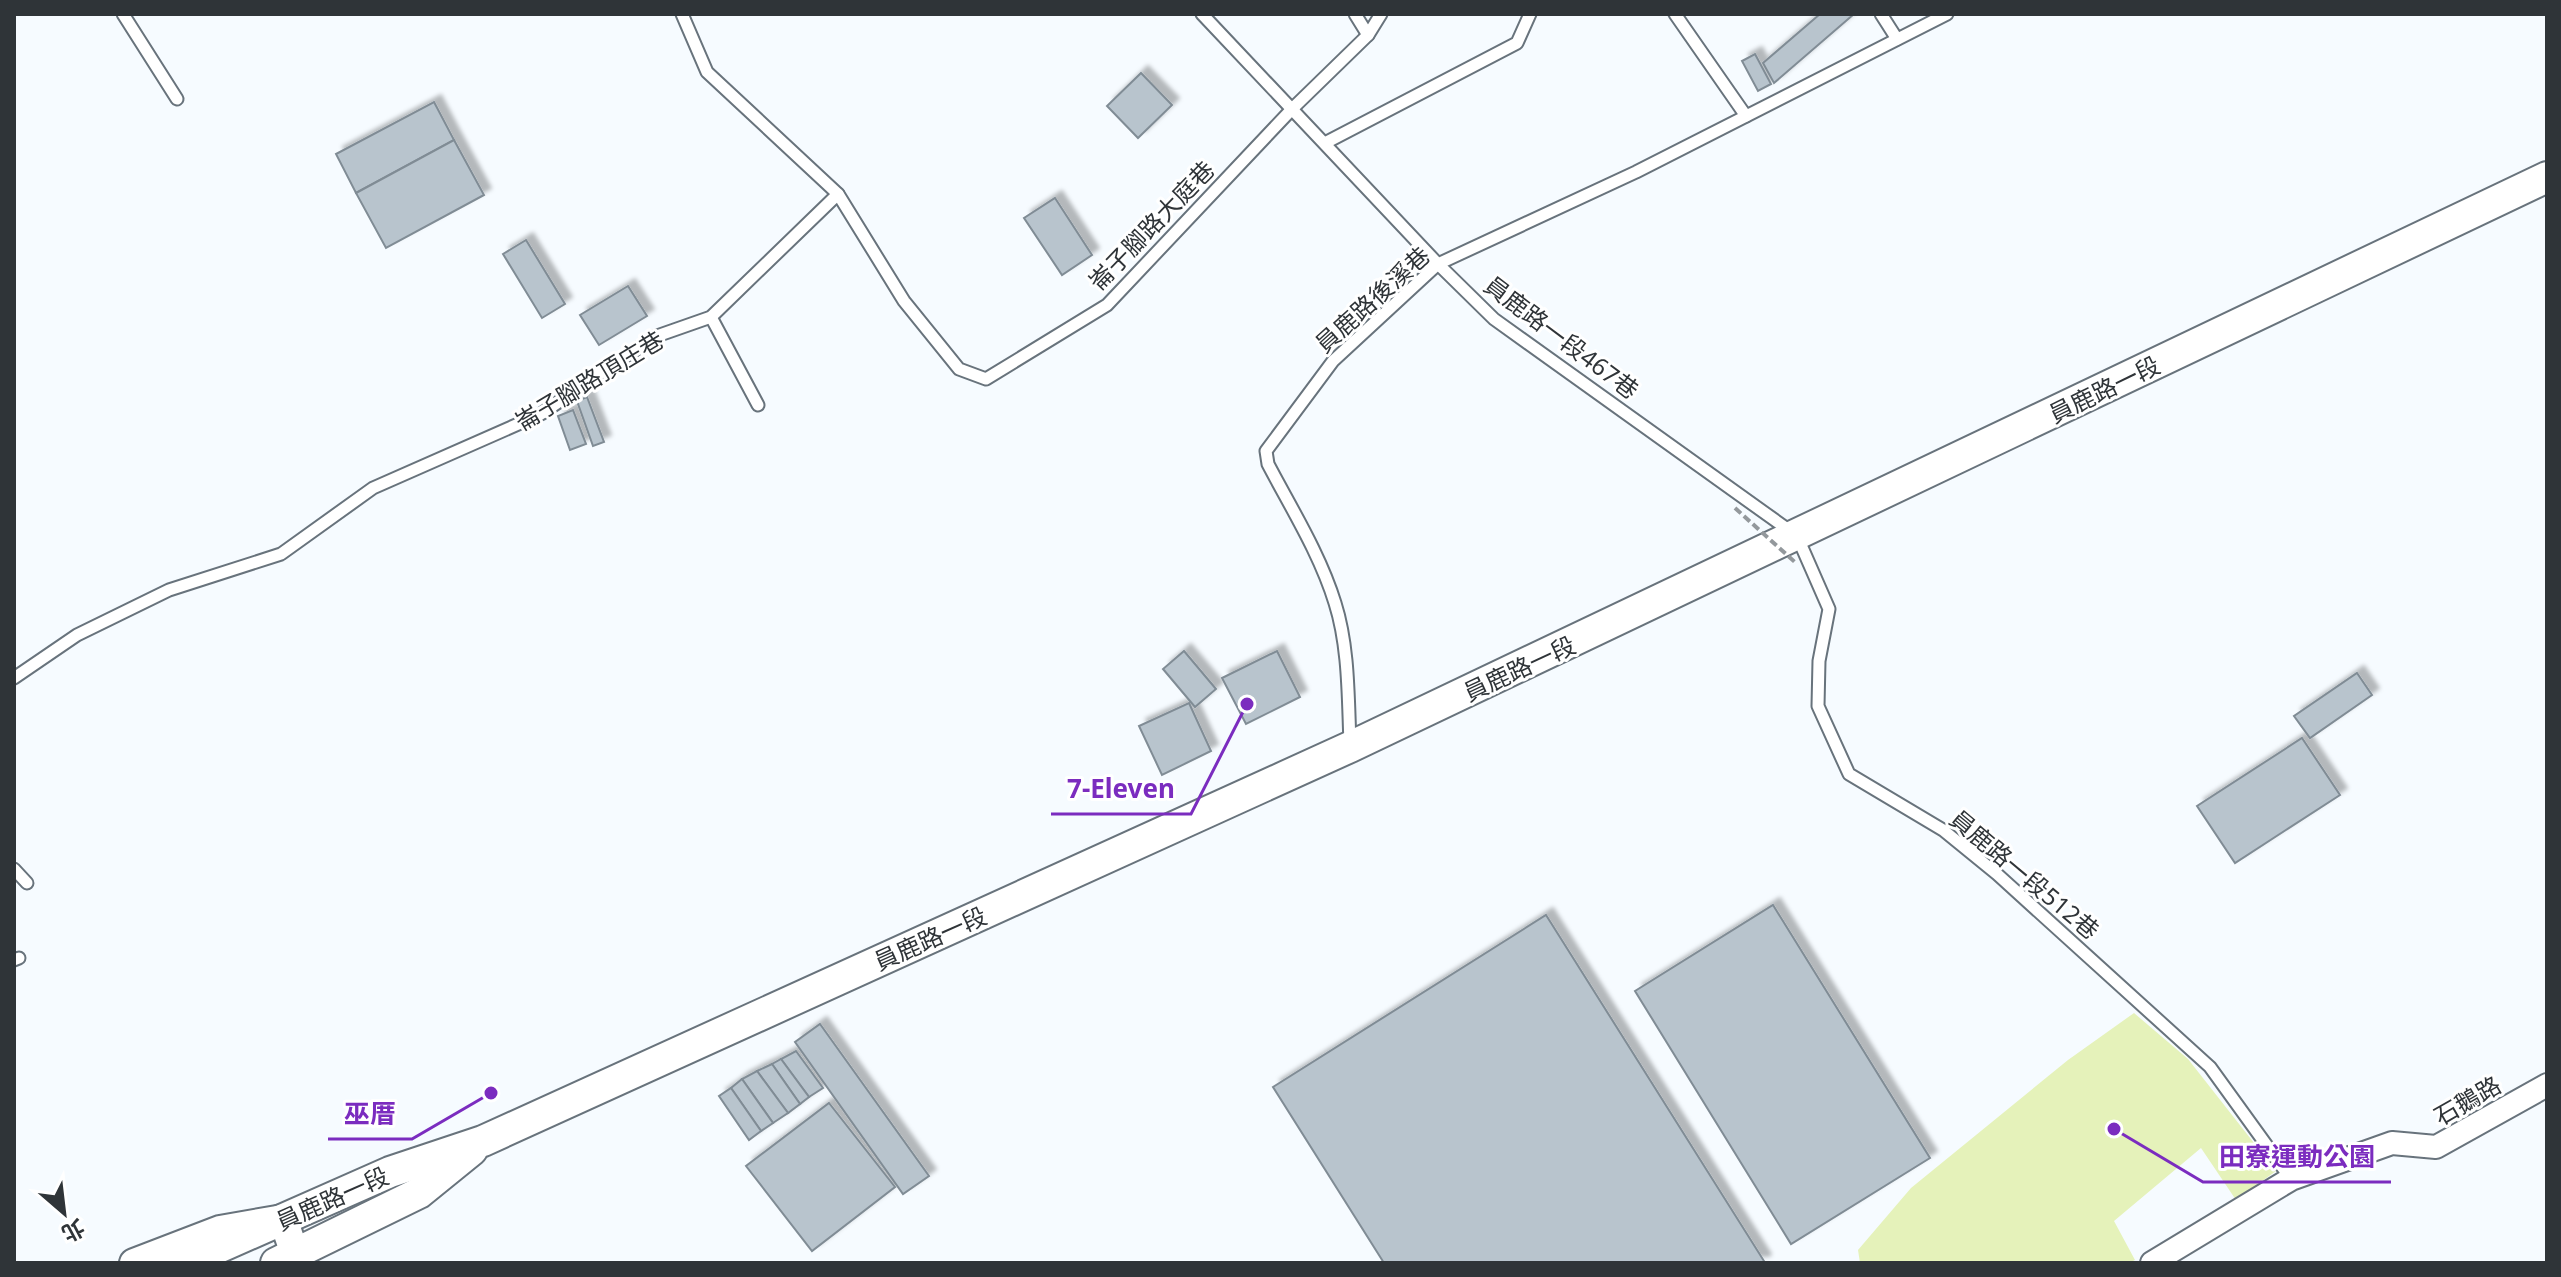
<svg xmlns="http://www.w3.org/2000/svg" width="2561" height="1277" font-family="'Noto Sans','Noto Sans TC',sans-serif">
	<defs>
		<filter id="shadow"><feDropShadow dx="7" dy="-7" stdDeviation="2" flood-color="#0004"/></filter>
	</defs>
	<rect width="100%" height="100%" fill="#f6fbff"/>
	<polygon fill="#e5f2ba" points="2134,1013 2188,1059 2276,1171 2236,1200 2201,1148 2114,1221 2135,1260 2129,1263 1860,1263 1858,1250 1911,1188 2068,1060"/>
	<g fill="#b8c4cd" stroke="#808c95" stroke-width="2" filter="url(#shadow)">
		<polygon points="1820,14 1854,14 1774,83 1763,63"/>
		<polygon points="1755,54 1771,84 1758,91 1742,61"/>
		<polygon points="1141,73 1172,105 1138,138 1107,106"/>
		<polygon points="434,102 454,140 356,193 336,154"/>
		<polygon points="454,140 484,195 386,248 356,193"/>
		<polygon points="1055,198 1092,255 1062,275 1024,218"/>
		<polygon points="526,240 565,304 542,318 503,254"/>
		<polygon points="628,286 647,316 599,345 580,315"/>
		<polygon points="587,397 604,442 593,446 577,401"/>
		<polygon points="573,410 586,444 570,450 558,416"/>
		<polygon points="1184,651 1216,689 1195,707 1163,669"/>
		<polygon points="1277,651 1300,697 1246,724 1222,678"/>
		<polygon points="2357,673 2372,695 2310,738 2294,716"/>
		<polygon points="1189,703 1211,751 1162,775 1139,726"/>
		<polygon points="2302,738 2340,795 2235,863 2197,806"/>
		<polygon points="1773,905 1930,1158 1791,1244 1635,991"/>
		<polygon points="1546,915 1764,1261 1762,1263 1384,1263 1273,1087"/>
		<polygon points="820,1024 929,1176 903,1194 795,1042"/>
		<polygon points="796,1051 823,1088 809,1097 781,1059"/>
		<polygon points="781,1059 809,1097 800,1104 772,1064"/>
		<polygon points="772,1064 800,1104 788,1113 757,1071"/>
		<polygon points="757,1071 788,1113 773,1123 742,1079"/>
		<polygon points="742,1079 773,1123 761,1131 731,1088"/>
		<polygon points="731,1088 761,1131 749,1140 719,1096"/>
		<polygon points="829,1103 895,1187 812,1251 746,1166"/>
	</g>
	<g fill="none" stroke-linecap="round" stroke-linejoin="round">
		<g stroke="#68737c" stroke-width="15">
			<g id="service">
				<polyline points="123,14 177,99"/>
				<polyline points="1202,14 1438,264 1494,319 1797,536 1829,609 1819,661 1818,706 1849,774 1943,830 1997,874 2210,1067 2291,1179"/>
				<polyline points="1355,14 1368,35"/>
				<polyline points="1675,14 1746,116"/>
				<polyline points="1881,14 1897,39"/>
				<polyline points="1325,143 1517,43 1530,14"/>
				<polyline points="838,194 904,301 959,369 986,379 1107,305 1293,108 1368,35 1381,14"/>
				<polyline points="711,317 758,405"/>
				<polyline points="14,678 77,635 169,590 281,554 373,488 541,414 654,337 711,317 838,194 707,72 682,14"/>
				<path d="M 1350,743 C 1348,697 1349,647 1335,603 C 1320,554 1291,508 1268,464 L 1266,451 L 1333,361 L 1438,264 L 1636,172 L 1947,14"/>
				<polyline points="14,869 27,883"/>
				<polyline points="14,960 19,958"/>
			</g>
		</g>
		<g stroke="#68737c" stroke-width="26">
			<polyline id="minor" points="2152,1263 2291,1179 2392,1143 2436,1147 2547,1085"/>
		</g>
		<g stroke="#68737c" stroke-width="32">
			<polyline id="tertiary" points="134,1263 220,1230 283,1219 295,1254 292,1263"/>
		</g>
		<g stroke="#68737c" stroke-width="34">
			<g id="secondary">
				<polyline points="184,1263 390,1172 483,1141 1350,747 2547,177"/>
				<polyline points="276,1263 419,1193 472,1150"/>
			</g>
		</g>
		<use href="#service" stroke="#fff" stroke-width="11"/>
		<use href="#minor" stroke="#fff" stroke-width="22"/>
		<use href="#tertiary" stroke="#fff" stroke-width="28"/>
		<use href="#secondary" stroke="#fff" stroke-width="30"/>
		<polyline stroke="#93989c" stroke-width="4" stroke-dasharray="8 4" stroke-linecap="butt" points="1735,508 1797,564"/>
	</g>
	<g text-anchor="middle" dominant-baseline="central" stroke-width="6" stroke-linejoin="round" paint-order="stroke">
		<g font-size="24" fill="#2f3438" stroke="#fff">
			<text transform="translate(1151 225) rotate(-46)">崙子腳路大庭巷</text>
			<text transform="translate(1372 299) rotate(-42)">員鹿路後溪巷</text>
			<text transform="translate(1562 337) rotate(37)">員鹿路一段467巷</text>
			<text transform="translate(589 380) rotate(-31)">崙子腳路頂庄巷</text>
			<text transform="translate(2104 389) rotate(-26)">員鹿路一段</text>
			<text transform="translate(1519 668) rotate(-25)">員鹿路一段</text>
			<text transform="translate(2025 874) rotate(40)">員鹿路一段512巷</text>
			<text transform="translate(930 938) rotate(-24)">員鹿路一段</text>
			<text transform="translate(2467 1100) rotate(-30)">石鵝路</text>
			<text transform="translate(332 1198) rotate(-24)">員鹿路一段</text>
		</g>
	</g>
	<path fill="none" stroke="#7b2cbf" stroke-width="3" d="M1247 704L1191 814H1051M491 1093L412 1139H328M2114 1129L2203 1182H2391"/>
	<g fill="#7b2cbf" stroke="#fff" stroke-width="3">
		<circle cx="1247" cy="704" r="8"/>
		<circle cx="491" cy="1093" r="8"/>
		<circle cx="2114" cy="1129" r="8"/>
	</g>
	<g font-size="26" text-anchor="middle" font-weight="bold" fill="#7b2cbf" stroke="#fff" stroke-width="6" stroke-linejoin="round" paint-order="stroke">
		<text x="1121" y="798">7-Eleven</text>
		<text x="370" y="1123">巫厝</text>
		<text x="2297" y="1166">田寮運動公園</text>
	</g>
	<rect width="2561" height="1277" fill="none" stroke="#2f3438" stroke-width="32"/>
	<g transform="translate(64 1213) rotate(152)" stroke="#ffffff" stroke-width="6" paint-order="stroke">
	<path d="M0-6L14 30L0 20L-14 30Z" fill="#2f3438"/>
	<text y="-12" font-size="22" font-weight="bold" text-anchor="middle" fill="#2f3438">北</text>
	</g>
</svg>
